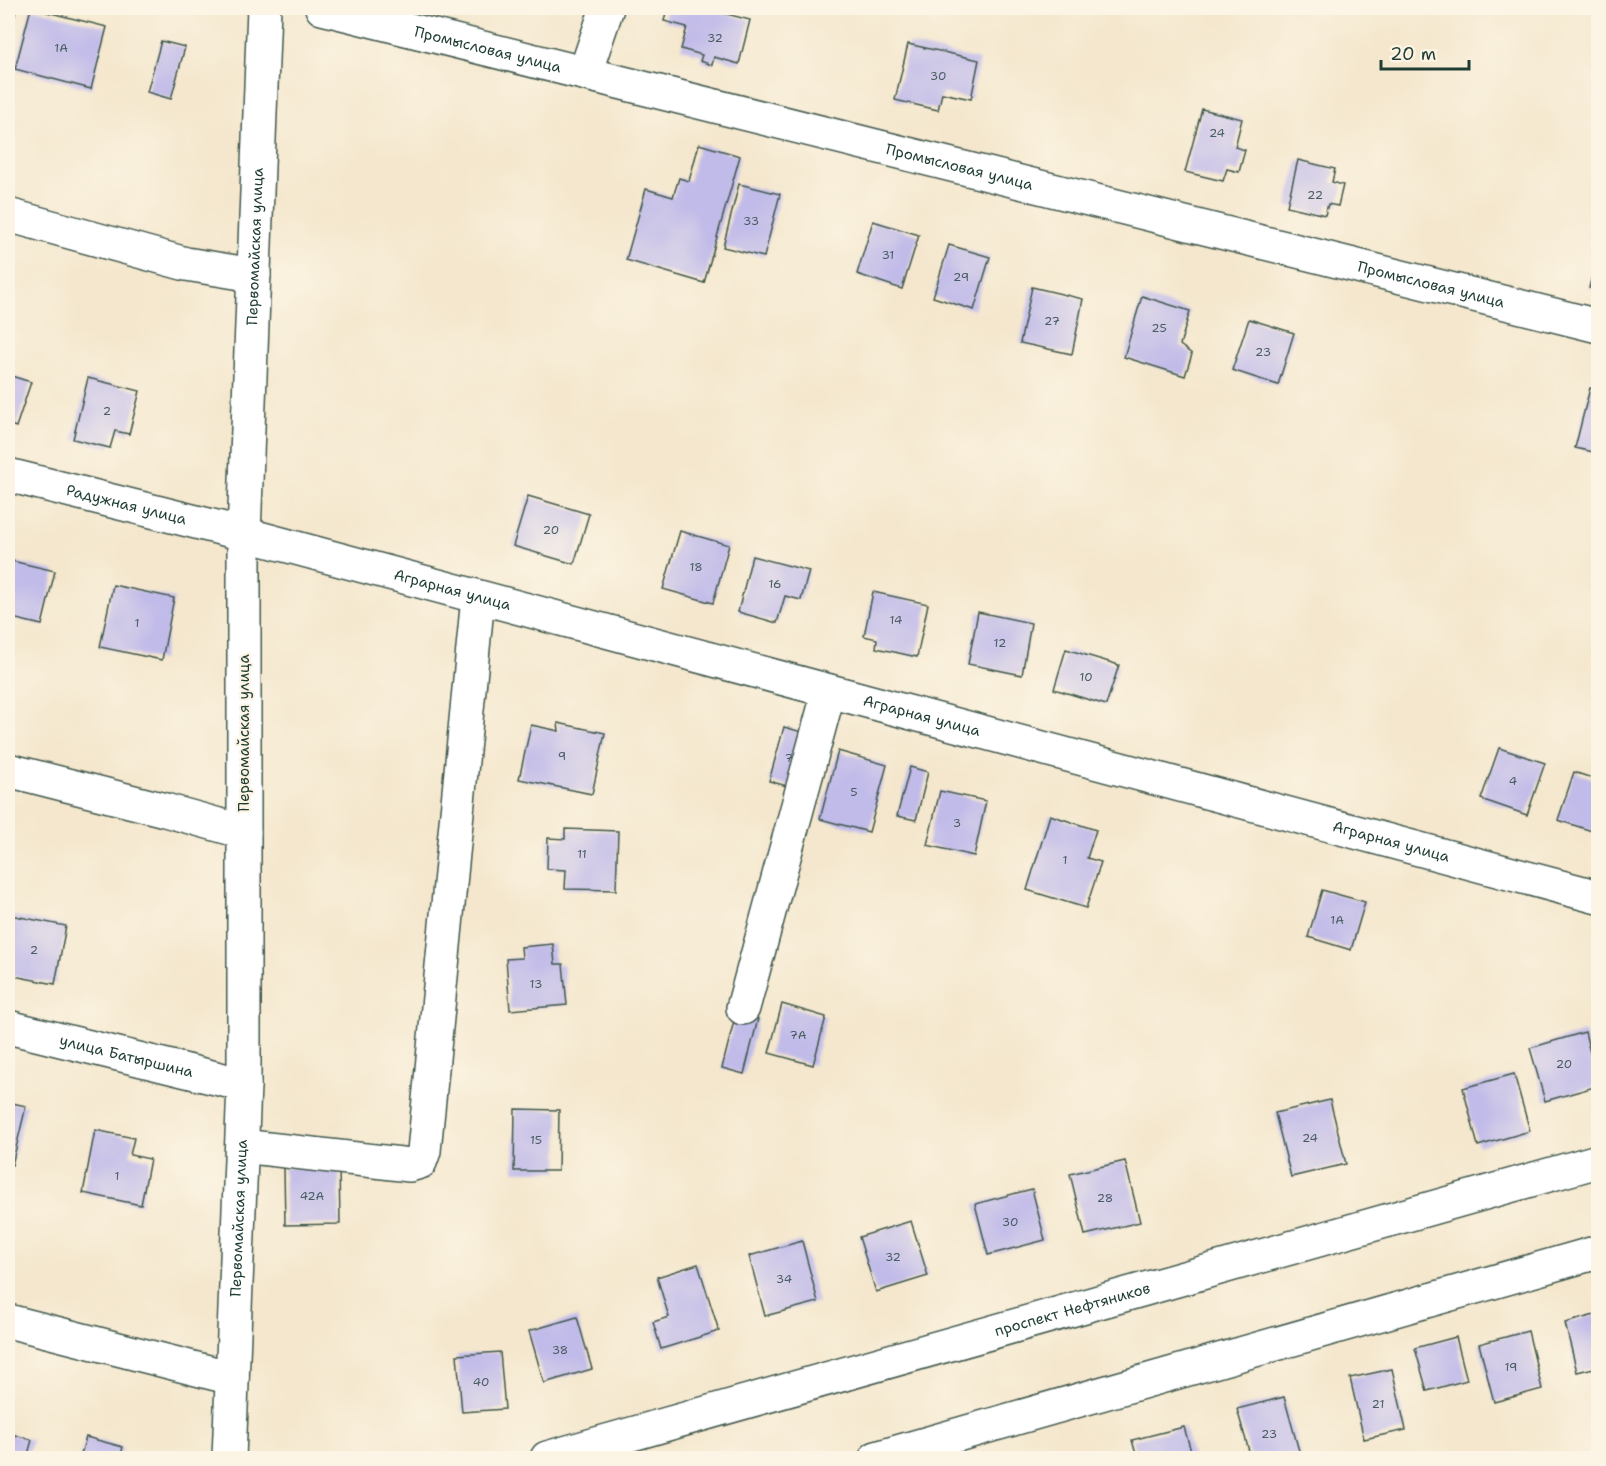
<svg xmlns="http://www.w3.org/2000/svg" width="1606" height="1466" font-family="'Shantell Sans',sans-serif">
	<rect width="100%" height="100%" fill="#fcf5e5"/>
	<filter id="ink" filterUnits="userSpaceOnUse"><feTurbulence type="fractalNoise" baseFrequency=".0167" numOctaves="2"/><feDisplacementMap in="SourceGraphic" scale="12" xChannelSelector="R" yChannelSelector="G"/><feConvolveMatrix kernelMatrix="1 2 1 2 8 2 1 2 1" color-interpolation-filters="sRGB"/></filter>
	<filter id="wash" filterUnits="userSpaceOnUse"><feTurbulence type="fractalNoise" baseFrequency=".008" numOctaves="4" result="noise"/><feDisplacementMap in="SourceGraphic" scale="24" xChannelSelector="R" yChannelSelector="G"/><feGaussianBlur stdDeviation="1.35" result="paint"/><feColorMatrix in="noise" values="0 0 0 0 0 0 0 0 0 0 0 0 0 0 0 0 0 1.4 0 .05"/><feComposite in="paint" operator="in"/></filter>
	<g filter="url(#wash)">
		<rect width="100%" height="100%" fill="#f4e7cd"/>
		<g id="blocks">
			<g fill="#c1bbe9">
				<polygon points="8,8 17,8 8,36"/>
				<polygon points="31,8 107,27 91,89 15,69"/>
				<polygon points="667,8 711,8 711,10 750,20 739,64 714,57 712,65 700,61 702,55 681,49 687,27 664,21"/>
				<polygon points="161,41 185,47 171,99 147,92"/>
				<polygon points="908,44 979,60 971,99 942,93 938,110 895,100"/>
				<polygon points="1202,109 1242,119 1235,147 1245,150 1239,172 1227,169 1223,181 1185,172"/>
				<polygon points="699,144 740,156 704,283 626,260 646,189 673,197 679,178 689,181"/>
				<polygon points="1298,160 1335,169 1332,182 1343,185 1338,206 1328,204 1325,215 1287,206"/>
				<polygon points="739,184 780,194 764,257 723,247"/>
				<polygon points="873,221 919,235 902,289 857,274"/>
				<polygon points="949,245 990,257 974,310 933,297"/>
				<polygon points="1598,253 1598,290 1589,288"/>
				<polygon points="1032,287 1083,299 1072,354 1020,343"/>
				<polygon points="1142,296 1190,311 1180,345 1192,354 1185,376 1124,357"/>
				<polygon points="1249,319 1294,333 1278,385 1232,370"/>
				<polygon points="8,375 31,382 16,427 8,424"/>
				<polygon points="88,378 140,391 129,434 115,431 110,448 73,439"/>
				<polygon points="1590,388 1598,390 1598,453 1575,448"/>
				<polygon points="528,496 589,514 574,564 513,546"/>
				<polygon points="680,531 729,545 713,603 663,589"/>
				<polygon points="752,556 809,571 801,600 785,596 777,623 738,612"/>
				<polygon points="8,560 55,571 42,625 8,617"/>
				<polygon points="113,585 174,598 162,660 100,647"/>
				<polygon points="873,592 928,604 917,657 876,648 877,639 864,636"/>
				<polygon points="978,612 1031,623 1022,675 968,664"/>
				<polygon points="1066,649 1119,665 1106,705 1054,689"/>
				<polygon points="558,723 605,733 592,794 519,779 531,725 559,731"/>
				<polygon points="784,727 809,734 794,788 769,781"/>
				<polygon points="1499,748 1545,763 1527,815 1481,799"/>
				<polygon points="838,751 887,765 869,832 820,819"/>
				<polygon points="910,767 928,772 916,820 897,816"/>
				<polygon points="1574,772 1598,780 1598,833 1558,820"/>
				<polygon points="940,791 986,801 974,856 927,845"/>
				<polygon points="1050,815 1096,830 1087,858 1101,862 1086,908 1027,890"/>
				<polygon points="565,829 618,831 616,890 565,889 566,870 547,869 548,838 565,839"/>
				<polygon points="1322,890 1365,902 1351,950 1308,937"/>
				<polygon points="10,915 66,926 55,984 8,975 8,926"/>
				<polygon points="553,944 555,964 563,964 567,1005 510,1010 506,959 522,958 521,947"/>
				<polygon points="782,1004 826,1017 813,1065 769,1053"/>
				<polygon points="736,1013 758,1019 744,1074 722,1068"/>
				<polygon points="1585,1032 1598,1086 1545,1101 1530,1048"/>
				<polygon points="1514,1074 1530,1131 1478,1146 1463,1088"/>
				<polygon points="1330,1100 1346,1164 1291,1177 1275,1113"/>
				<polygon points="8,1102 26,1106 12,1165 8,1164"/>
				<polygon points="515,1109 559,1110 558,1171 514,1171"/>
				<polygon points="95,1130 134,1138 130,1155 150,1159 141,1205 83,1193"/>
				<polygon points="1125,1161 1140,1222 1085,1235 1070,1174"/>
				<polygon points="339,1167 340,1224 285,1225 284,1168"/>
				<polygon points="1032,1189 1045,1240 988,1255 975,1204"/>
				<polygon points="911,1221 928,1276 876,1292 859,1237"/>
				<polygon points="802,1241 818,1302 765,1316 749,1256"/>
				<polygon points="698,1264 719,1331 661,1349 653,1322 669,1317 657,1277"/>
				<polygon points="1598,1314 1598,1367 1577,1372 1565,1323"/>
				<polygon points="577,1317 592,1369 544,1383 529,1331"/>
				<polygon points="1528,1331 1542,1389 1494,1402 1479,1344"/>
				<polygon points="1456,1337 1467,1380 1427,1391 1415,1348"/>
				<polygon points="500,1352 505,1409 462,1412 457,1355"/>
				<polygon points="1392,1369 1406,1430 1364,1439 1350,1378"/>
				<polygon points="1284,1397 1301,1458 1251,1458 1237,1409"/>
				<polygon points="1184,1427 1193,1458 1137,1458 1132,1440"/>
				<polygon points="8,1433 32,1440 27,1458 8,1458"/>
				<polygon points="86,1437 123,1447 120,1458 80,1458"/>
			</g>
		</g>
	</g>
	<g filter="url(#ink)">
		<use href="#blocks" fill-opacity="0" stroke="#3f564b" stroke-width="1.5"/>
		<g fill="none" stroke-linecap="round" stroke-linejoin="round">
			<g stroke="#3f564b" stroke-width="36">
				<g id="minor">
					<path id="s1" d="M 322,8 L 1598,326"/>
					<polyline points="585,73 607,8"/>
					<polyline points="8,215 186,264 254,275"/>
					<path id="s2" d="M 8,475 L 244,534 L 1598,897"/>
					<polyline points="8,770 165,810 244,832"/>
					<polyline points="743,1008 829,691"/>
					<path id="s3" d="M 8,1027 L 244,1085"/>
					<polyline points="242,1146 410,1165 420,1162 424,1151 478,597"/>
					<polyline points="8,1321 232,1378"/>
					<path id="s4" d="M 229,1458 L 244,1085 L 244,534 L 264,8"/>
					<path id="s5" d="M 547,1458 L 1598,1161"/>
					<polyline points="876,1458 1598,1252"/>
				</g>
			</g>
			<use href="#minor" stroke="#fff" stroke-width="33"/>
		</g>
	</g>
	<g text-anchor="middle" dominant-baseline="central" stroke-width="4.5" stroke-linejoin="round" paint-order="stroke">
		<g font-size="12" fill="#485c61">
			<text x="715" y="38">32</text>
			<text x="61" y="48">1А</text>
			<text x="938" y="76">30</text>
			<text x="1217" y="133">24</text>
			<text x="1315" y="195">22</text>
			<text x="751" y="221">33</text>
			<text x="888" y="255">31</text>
			<text x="961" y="277">29</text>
			<text x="1052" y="321">27</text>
			<text x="1159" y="328">25</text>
			<text x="1263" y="352">23</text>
			<text x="107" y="411">2</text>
			<text x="551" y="530">20</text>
			<text x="696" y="567">18</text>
			<text x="775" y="584">16</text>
			<text x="896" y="620">14</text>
			<text x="137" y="623">1</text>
			<text x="1000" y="643">12</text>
			<text x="1086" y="677">10</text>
			<text x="562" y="756">9</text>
			<text x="789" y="758">7</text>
			<text x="1513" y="781">4</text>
			<text x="854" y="792">5</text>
			<text x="957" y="823">3</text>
			<text x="582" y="854">11</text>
			<text x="1065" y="860">1</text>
			<text x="1337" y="920">1А</text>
			<text x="34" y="950">2</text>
			<text x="536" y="984">13</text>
			<text x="798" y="1035">7А</text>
			<text x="1564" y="1064">20</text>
			<text x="1310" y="1138">24</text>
			<text x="536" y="1140">15</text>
			<text x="117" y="1176">1</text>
			<text x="312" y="1196">42А</text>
			<text x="1105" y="1198">28</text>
			<text x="1010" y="1222">30</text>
			<text x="893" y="1257">32</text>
			<text x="784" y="1279">34</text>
			<text x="560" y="1350">38</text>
			<text x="1511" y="1367">19</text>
			<text x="481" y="1382">40</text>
			<text x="1378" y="1404">21</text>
			<text x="1269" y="1434">23</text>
		</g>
		<g font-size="15" fill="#1f3d34" stroke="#fcf5e5">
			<text stroke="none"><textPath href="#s1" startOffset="171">Промысловая улица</textPath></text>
			<text stroke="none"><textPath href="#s1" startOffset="657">Промысловая улица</textPath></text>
			<text stroke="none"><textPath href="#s4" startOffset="1212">Первомайская улица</textPath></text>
			<text stroke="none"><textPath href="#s1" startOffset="1143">Промысловая улица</textPath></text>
			<text stroke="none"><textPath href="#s2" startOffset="122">Радужная улица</textPath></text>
			<text stroke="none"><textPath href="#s2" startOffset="459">Аграрная улица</textPath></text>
			<text stroke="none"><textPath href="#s2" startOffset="945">Аграрная улица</textPath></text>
			<text transform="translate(244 733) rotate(-90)">Первомайская улица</text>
			<text stroke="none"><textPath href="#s2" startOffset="1431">Аграрная улица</textPath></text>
			<text stroke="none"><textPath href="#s3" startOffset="122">улица Батыршина</textPath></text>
			<text stroke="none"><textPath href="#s4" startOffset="240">Первомайская улица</textPath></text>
			<text stroke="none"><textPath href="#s5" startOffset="546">проспект Нефтяников</textPath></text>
		</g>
	</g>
	<rect width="1606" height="1466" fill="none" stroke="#fcf5e5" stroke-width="30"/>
	<path d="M1381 60v9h88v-9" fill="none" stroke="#1f3d34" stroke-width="3"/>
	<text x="1390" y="60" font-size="18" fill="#1f3d34" stroke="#fcf5e5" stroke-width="4.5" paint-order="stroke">20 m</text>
</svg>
